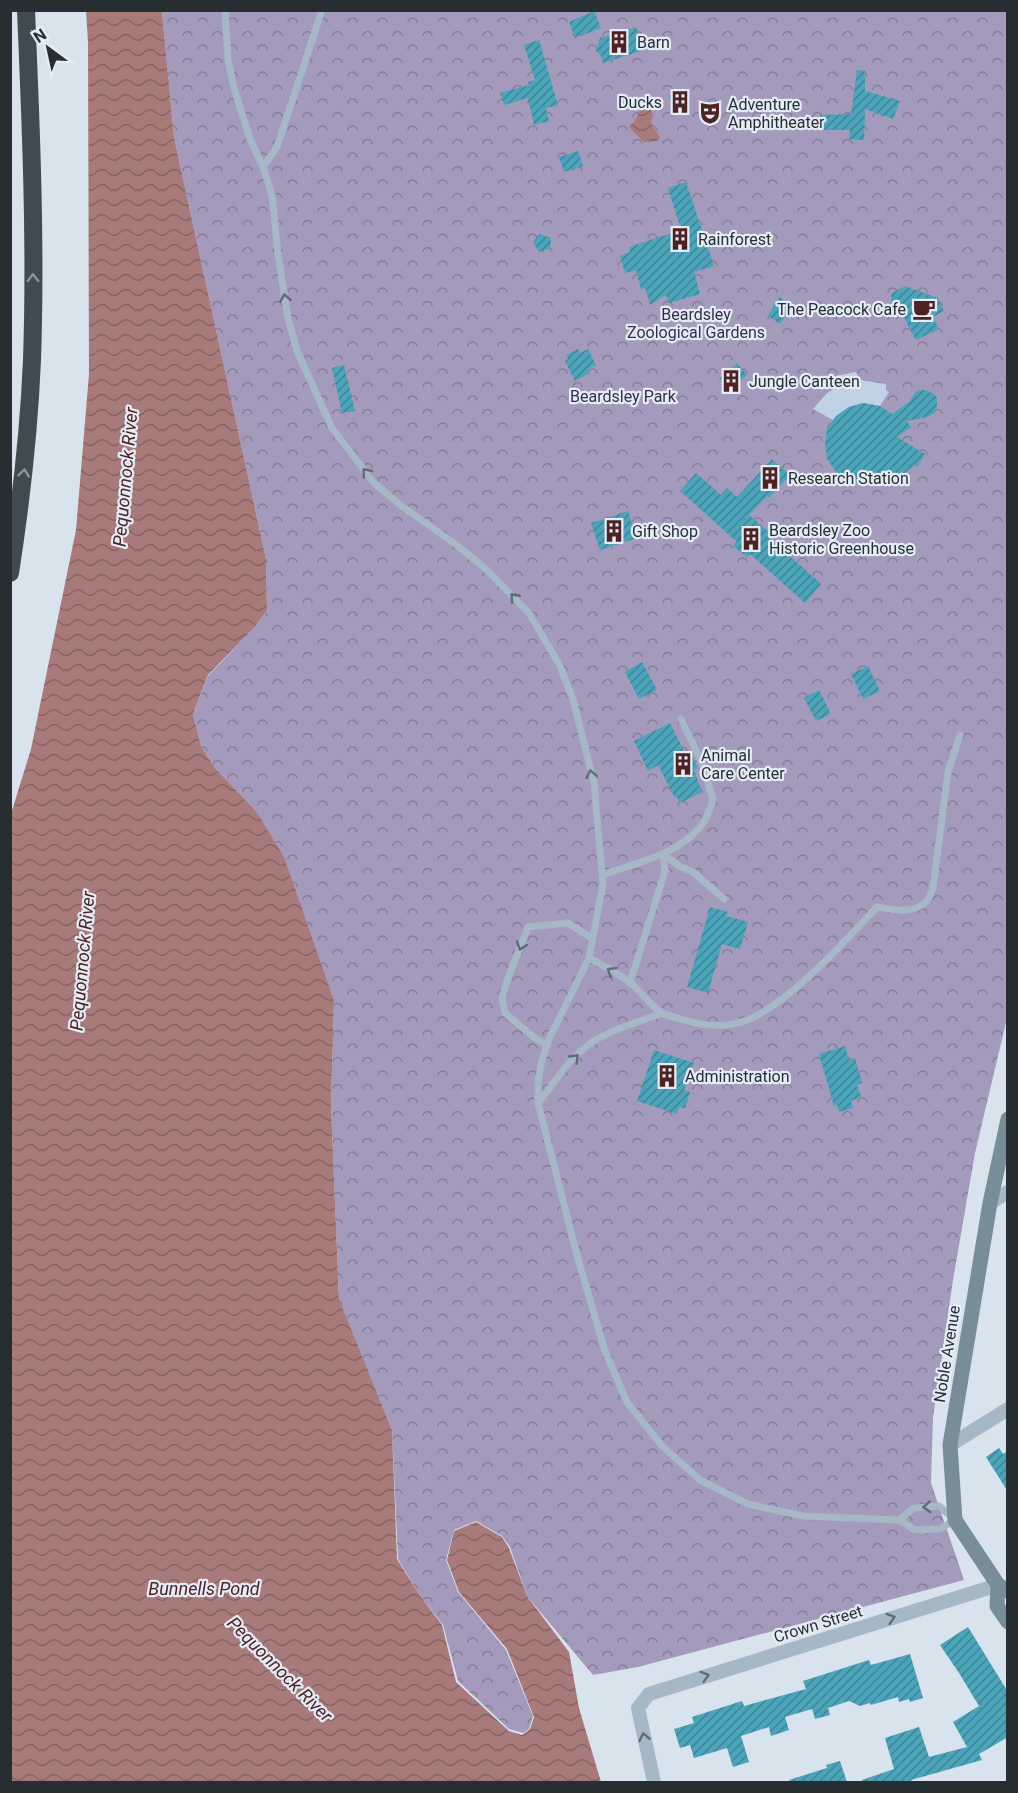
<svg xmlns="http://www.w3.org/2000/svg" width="1018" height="1793" font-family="Roboto,sans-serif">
	<defs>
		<pattern id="park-crowns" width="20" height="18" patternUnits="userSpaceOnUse" patternTransform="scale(1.5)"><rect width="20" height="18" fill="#a49abb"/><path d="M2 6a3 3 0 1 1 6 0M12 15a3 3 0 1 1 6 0" fill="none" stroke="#857e99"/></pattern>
		<pattern id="water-waves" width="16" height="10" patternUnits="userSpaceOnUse" patternTransform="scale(1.5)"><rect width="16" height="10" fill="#a87a7a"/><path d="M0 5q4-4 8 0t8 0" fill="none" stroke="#896465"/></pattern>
		<pattern id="building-hatch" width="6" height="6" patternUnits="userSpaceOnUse" patternTransform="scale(1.5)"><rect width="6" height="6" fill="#4aa4ba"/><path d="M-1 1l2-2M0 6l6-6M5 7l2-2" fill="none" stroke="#3d8698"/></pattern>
	</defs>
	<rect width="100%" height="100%" fill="#d8e3ee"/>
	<polygon fill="url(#park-crowns)" points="162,11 1007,11 1008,1014 975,1153 953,1280 933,1417 931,1483 964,1580 638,1667 593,1675 527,1596 510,1547 502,1536 476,1521 454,1530 446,1560 458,1592 506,1650 533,1716 529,1729 523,1733 509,1729 458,1681 443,1625 419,1594 398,1559 392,1430 339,1300 331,1105 334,1001 256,811 215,768 201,746 193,714 208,676 254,628 267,610 266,559 174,137"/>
	<polygon fill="#c0d2e5" points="856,372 860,380 886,384 886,390 889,392 880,406 863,403 849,407 836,416 833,420 813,409 827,393 837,387 838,383 836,376"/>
	<g fill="url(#water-waves)">
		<polygon points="86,11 162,11 174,137 266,559 267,610 254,628 208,675 193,714 201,746 215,768 256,811 284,857 334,1001 331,1105 339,1299 392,1430 397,1559 419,1594 442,1625 456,1682 509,1731 522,1735 530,1729 534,1717 507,1649 459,1592 447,1560 454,1531 476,1522 502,1537 509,1548 527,1596 569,1652 579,1708 601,1782 11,1782 10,817 31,749 76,530 89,374 88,42"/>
		<path d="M 646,107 L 651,110 L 653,115 L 651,123 L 660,138 L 657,141 L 644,142 L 629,127 C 630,125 632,124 634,122 C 639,115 636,111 646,107 Z"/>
	</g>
	<g fill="url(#building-hatch)">
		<polygon points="594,11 601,28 575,38 569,22"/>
		<polygon points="636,27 644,50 603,63 601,56 596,51 600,38"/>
		<polygon points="539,40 558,105 546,108 549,121 534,125 528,98 504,105 500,93 529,85 528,82 535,80 524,45"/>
		<polygon points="857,70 865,71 865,91 900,101 893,119 865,109 864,140 849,139 850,130 821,130 820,115 851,114"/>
		<polygon points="684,91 690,109 676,114 669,96"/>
		<polygon points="578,151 583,166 564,172 559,157"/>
		<polygon points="686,182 714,266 694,272 700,294 669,303 666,295 650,305 645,288 641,289 636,270 625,273 620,256 630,252 629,247 681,230 668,188"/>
		<polygon points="540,234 551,238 550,248 539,252 533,242"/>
		<polygon points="905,286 938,298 944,311 933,317 939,329 916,340 900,310 895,308 891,300 892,293"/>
		<polygon points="779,297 793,305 780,324 768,316"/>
		<polygon points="578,349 580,353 588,349 596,365 588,369 590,373 575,381 565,361 568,359 566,355"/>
		<polygon points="737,363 747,375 729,390 719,379"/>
		<polygon points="344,365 355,411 342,413 332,368"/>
		<polygon points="919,390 925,390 934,394 937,398 937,406 935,412 928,417 907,421 911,427 897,437 925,454 917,467 914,465 900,478 894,472 880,480 864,484 850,481 837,473 827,459 825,444 827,429 836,416 849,407 863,403 880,406 892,414 910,401 914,394"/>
		<polygon points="772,459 790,475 769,498 767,496 749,515 769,532 766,535 821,584 805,603 750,554 747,557 733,546 737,542 680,491 696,473 721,495 727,488 737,497"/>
		<polygon points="628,511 637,538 600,550 591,523"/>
		<polygon points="642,662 657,690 639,699 625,672"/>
		<polygon points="868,666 880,691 863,699 851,674"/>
		<polygon points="819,690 831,714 816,721 804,698"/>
		<polygon points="670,723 688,759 692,756 698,768 694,770 702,792 680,803 677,797 675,798 658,765 648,771 634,741"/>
		<polygon points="710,907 728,912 726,916 748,922 740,949 722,944 708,993 687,987"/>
		<polygon points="845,1046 849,1060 855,1058 862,1083 857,1085 861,1097 851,1101 853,1108 839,1112 837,1105 834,1106 819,1054"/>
		<polygon points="654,1050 694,1063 684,1090 690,1092 685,1108 679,1107 677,1114 637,1101"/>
		<polygon points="999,1448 1003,1454 1008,1451 1008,1492 986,1457"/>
		<polygon points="968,1627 1008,1692 1008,1737 979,1754 982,1760 911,1780 912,1782 862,1782 862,1780 894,1769 885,1738 919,1727 929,1757 967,1747 953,1722 979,1706 959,1673 940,1645"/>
		<polygon points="910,1654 923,1698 910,1702 909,1699 899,1702 898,1697 871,1705 870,1703 860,1706 849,1701 828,1708 830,1715 815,1719 812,1709 785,1717 789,1730 771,1736 769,1727 741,1736 749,1762 733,1767 727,1748 694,1758 690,1745 680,1748 674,1729 694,1723 692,1717 742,1701 744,1706 806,1689 803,1681 869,1660 871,1665"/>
		<polygon points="840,1761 847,1782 790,1782 789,1780 827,1768 826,1765"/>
	</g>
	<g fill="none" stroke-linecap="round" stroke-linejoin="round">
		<g stroke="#a6b8c5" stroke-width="7">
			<polyline points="225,10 228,60 234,88 250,139 263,167 272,195 278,254 288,318 297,351 332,428 374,483 403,507 458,546 488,571 529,613 559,664 573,699 594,783 603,884 589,958 549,1039 542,1060 538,1083 538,1103 578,1259 605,1351 627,1402 662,1446 700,1480 748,1504 803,1516 899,1520 915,1530 940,1529 955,1520 939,1506 914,1508 899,1520"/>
			<polyline points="263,167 277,147 322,10"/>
			<polyline points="663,854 679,866 693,872 724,899"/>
			<path d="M 602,875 C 635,863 678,855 701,826 C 707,819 710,808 713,800 L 703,765 L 681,719"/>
			<path d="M 589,958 C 603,966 620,974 632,984 C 642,993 651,1006 662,1013 C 668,1016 677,1018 684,1020 C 701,1025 720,1028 738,1023 C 782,1012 845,941 877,907 C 893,910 913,914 926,902 C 929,899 931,892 933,888 L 948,772 L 960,735"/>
			<polyline points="630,983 665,871 663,854"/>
			<polyline points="547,1045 535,1038 505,1013 502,998 508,978 528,927 568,923 593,939"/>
			<path d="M 539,1102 C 554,1083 569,1059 588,1045 C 608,1030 639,1022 662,1013"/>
		</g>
		<g stroke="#a6b8c5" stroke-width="14">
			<polyline points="990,1203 1008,1192"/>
			<polyline points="950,1445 1008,1409"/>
			<polyline points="654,1782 638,1708 649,1694 998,1585"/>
		</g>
		<g stroke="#778e98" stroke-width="15">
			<polyline points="1008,1119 990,1203 950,1445 955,1520 998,1585 1008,1591"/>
			<polyline points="998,1585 997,1606 1008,1622"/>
		</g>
		<path stroke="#3e4c52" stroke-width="18" d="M 10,573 C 21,502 29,431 32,360 C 36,244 31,127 26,10"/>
	</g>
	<defs><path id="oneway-chevron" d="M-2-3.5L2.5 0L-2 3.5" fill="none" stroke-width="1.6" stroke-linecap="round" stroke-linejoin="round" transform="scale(1.5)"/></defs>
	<g stroke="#89949c">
		<use href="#oneway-chevron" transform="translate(33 278) rotate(-90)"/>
		<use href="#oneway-chevron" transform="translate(24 473) rotate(-84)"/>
	</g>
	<g stroke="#606c74">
		<use href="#oneway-chevron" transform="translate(285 298) rotate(-99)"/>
		<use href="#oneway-chevron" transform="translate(366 472) rotate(-129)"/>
		<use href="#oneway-chevron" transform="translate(514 597) rotate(-132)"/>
		<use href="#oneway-chevron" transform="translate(591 774) rotate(-102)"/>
		<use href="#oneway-chevron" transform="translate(521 946) rotate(110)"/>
		<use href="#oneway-chevron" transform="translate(611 971) rotate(-148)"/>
		<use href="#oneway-chevron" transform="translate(575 1058) rotate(-46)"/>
		<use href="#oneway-chevron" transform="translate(927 1507) rotate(176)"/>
		<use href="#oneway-chevron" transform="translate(891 1618) rotate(-17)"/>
		<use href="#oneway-chevron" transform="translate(705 1676) rotate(-17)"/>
		<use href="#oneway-chevron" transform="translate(644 1737) rotate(-102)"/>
	</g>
	<defs>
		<g id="building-bare" transform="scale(1.8)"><path d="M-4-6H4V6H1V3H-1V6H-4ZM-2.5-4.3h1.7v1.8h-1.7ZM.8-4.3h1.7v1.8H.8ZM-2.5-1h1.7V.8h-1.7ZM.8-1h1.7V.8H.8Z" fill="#4f2120" stroke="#e4edf7" stroke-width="2.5" paint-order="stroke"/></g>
		<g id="theatre-bare" transform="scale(1.8)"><path d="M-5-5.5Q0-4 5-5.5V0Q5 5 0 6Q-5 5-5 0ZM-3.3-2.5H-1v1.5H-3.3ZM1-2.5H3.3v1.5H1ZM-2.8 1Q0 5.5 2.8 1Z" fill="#4f2120" stroke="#e4edf7" stroke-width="2.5" paint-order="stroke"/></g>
		<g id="cafe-bare" transform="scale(1.8)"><path d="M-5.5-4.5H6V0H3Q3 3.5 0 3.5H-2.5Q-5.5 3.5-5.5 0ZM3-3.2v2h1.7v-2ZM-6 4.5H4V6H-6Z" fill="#4f2120" stroke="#e4edf7" stroke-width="2.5" paint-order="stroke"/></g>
	</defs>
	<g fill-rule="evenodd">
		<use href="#building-bare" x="619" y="42"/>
		<use href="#building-bare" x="680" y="102"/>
		<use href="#theatre-bare" x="710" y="113"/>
		<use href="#building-bare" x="680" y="239"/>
		<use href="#cafe-bare" x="924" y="309"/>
		<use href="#building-bare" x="731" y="381"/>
		<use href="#building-bare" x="770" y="478"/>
		<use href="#building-bare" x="614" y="531"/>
		<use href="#building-bare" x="751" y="539"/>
		<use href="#building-bare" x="683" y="764"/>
		<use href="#building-bare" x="667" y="1076"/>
	</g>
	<g text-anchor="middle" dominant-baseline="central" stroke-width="4.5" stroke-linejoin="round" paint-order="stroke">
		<g font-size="16" fill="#262e32" stroke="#e4edf7" text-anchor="start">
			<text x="637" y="42">Barn</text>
			<text x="662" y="102" text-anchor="end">Ducks</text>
			<text x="728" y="104">Adventure<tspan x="728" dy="18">Amphitheater</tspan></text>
			<text x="698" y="239">Rainforest</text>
			<text x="906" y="309" text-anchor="end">The Peacock Cafe</text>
			<text x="749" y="381">Jungle Canteen</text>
			<text x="788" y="478">Research Station</text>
			<text x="769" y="530">Beardsley Zoo<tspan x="769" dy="18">Historic Greenhouse</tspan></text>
			<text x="632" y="531">Gift Shop</text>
			<text x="701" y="755">Animal<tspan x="701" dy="18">Care Center</tspan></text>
			<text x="685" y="1076">Administration</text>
		</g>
		<g font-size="16" fill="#372c4d" stroke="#e4edf7">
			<text x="696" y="314">Beardsley<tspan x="696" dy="18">Zoological Gardens</tspan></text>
			<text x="623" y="396">Beardsley Park</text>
		</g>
		<g font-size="16" fill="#262e32" stroke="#e4edf7">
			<text transform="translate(947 1354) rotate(-81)">Noble Avenue</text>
			<text transform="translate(818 1624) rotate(-17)">Crown Street</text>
		</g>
		<g font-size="18" font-style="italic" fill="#4f2120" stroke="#e4edf7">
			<text transform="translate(125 477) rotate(-85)">Pequonnock River</text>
			<text transform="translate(82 961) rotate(-85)">Pequonnock River</text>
			<text x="204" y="1588">Bunnells Pond</text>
			<text transform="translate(280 1669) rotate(45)">Pequonnock River</text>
		</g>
	</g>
	<rect width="1018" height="1793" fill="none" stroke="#262e32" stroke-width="24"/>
	<g transform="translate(48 48) rotate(327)" stroke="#e4edf7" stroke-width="4.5" paint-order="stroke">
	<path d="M0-4.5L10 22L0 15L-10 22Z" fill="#262e32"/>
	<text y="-9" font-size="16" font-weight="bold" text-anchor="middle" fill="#262e32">N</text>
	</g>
</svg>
